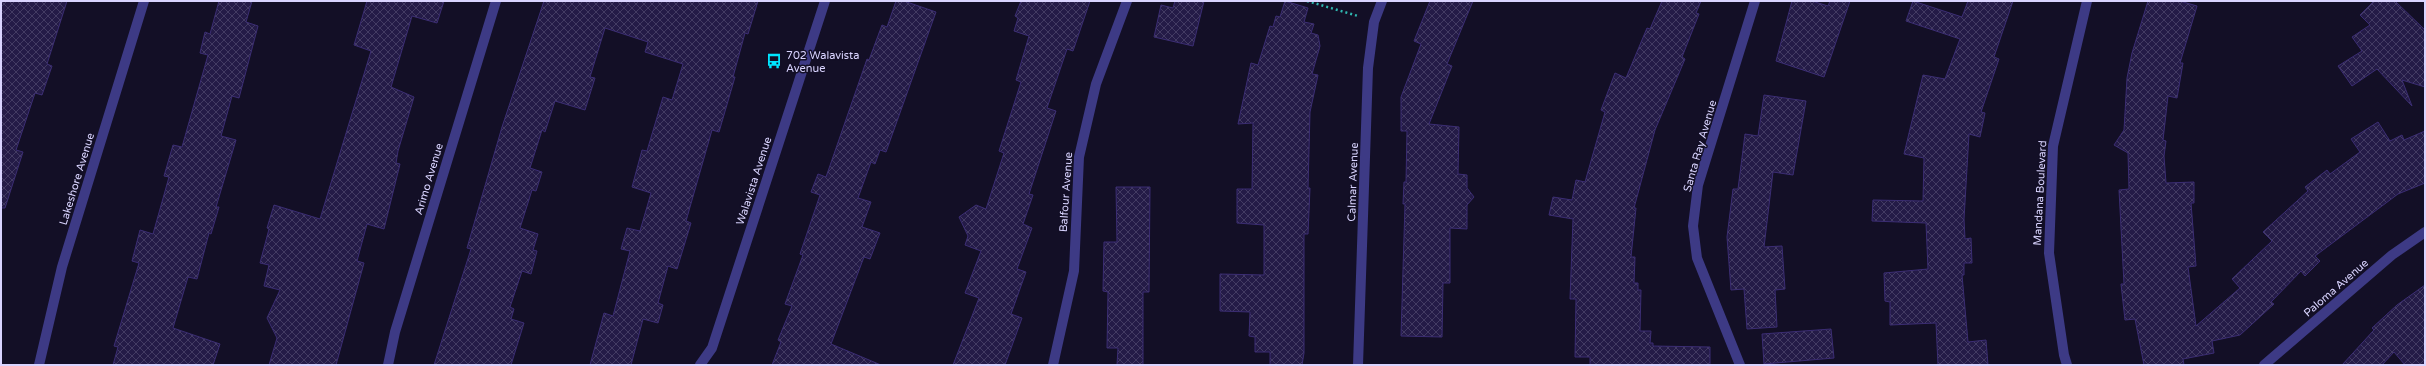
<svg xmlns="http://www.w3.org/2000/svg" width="2426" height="366" font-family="'Varela Round',sans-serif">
	<defs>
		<pattern id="building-cross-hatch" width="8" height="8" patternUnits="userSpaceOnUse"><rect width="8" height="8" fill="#241b47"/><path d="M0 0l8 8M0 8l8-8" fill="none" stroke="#433b63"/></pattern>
	</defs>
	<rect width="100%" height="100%" fill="#130f26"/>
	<g fill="url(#building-cross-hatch)" stroke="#3b2d73">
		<polygon points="1,1 67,1 47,64 52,66 42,95 35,93 16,150 23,152 5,208 1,208"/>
		<polygon points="219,1 252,1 246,22 258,26 239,98 232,96 221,136 236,140 216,207 219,207 211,234 209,233 197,279 188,277 173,328 220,344 213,365 113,365 118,347 114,346 139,263 132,261 140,230 153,234 169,177 164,176 173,145 182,147 208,55 200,53 205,32 210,34"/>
		<polygon points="367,1 444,1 437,23 412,16 391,87 414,97 398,151 396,163 400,164 384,229 367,224 357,261 364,263 336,365 269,365 277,338 267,318 280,290 264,286 269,265 260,263 269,229 267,228 274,205 320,219 371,51 354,45"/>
		<polygon points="544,1 758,1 748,34 745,33 733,77 735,77 719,132 712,130 686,221 691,223 677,269 668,266 658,303 663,305 658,323 643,319 631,365 590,365 604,313 613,316 630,251 621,249 627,228 640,231 651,193 632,187 642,150 647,151 663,97 672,100 683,64 645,52 648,42 605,28 590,77 595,78 585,110 555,101 545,132 542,130 530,168 542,172 536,191 532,190 520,228 538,234 533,250 537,251 531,274 522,271 510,307 514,309 511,319 524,323 511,365 434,365 471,249 467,248 502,127"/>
		<polygon points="896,1 904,1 936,12 886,152 880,150 875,164 871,162 858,198 871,202 862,227 880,233 870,259 864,257 831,344 881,365 772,365 781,342 778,340 792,306 785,304 803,255 800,254 820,195 811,192 818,174 826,177 867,59 869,60 882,25 887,27"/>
		<polygon points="1021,1 1090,1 1073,51 1067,49 1047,108 1056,111 1029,194 1033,195 1023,224 1032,228 1017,269 1026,272 1011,314 1022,318 1005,365 953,365 979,298 965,293 981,251 965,245 968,236 959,217 976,205 986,209 1004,153 999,151 1021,82 1016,80 1029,36 1014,31 1018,18 1015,16"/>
		<polygon points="1175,1 1204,1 1193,46 1154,37 1161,5 1173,8"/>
		<polygon points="1285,1 1308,8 1304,22 1314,24 1311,33 1318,35 1320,46 1312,74 1318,75 1310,112 1308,188 1310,188 1308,234 1304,234 1304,353 1302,365 1270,365 1270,352 1255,352 1255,337 1249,336 1250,312 1220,311 1220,274 1264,275 1264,225 1237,223 1237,189 1252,189 1253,123 1238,124 1251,63 1258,65 1270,26 1273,27 1276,16 1280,17"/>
		<polygon points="1430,1 1473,1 1447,64 1452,66 1429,124 1459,127 1458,174 1467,175 1467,188 1474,197 1467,205 1467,229 1450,228 1450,283 1443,283 1442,337 1401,336 1405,204 1403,204 1404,182 1406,182 1407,131 1401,131 1401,97 1421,44 1414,41"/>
		<polygon points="1662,1 1701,1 1696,13 1699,14 1682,57 1685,59 1655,130 1634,208 1636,208 1631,257 1635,257 1634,283 1638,283 1638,290 1641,290 1640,331 1651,331 1650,343 1653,343 1653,346 1710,347 1710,365 1590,365 1590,357 1575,357 1576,299 1570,299 1573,219 1549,215 1553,197 1572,200 1576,180 1585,182 1605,112 1601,110 1615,73 1626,78 1647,28 1650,29"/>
		<polygon points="1792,1 1812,1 1828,6 1830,1 1850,1 1824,77 1776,61"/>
		<polygon points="1913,1 1962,17 1968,1 2013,1 1994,57 1999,59 1981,112 1985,113 1980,137 1969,134 1964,219 1965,239 1971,238 1972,263 1964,263 1964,275 1962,275 1968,342 1986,340 1988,365 1938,365 1936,323 1890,325 1890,302 1885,301 1884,273 1928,269 1926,223 1872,221 1873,200 1923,201 1924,158 1904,154 1923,75 1945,79 1960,39 1906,21"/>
		<polygon points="2148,1 2180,1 2197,6 2180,63 2183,63 2177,98 2168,96 2163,140 2166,141 2164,156 2166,183 2194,182 2194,203 2191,203 2196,266 2188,267 2196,326 2240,288 2232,279 2272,241 2263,232 2308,191 2305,187 2327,170 2330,174 2360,152 2351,139 2378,122 2390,141 2402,135 2404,140 2425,131 2425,183 2398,194 2315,256 2320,261 2305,276 2301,271 2271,302 2274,304 2240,335 2212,341 2214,353 2183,359 2184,365 2144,365 2135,319 2125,320 2121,284 2124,284 2119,190 2129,189 2128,153 2114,145 2124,130 2127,78 2132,53"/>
		<polygon points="2374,1 2395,1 2425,30 2425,87 2402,80 2412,106 2377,69 2352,86 2338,66 2362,51 2352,37 2370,25 2360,15"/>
		<polygon points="1764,95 1806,101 1793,175 1773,172 1764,247 1782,246 1785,289 1775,290 1777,327 1747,329 1744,289 1731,290 1727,237 1733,189 1738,189 1745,134 1758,136"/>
		<polygon points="1116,187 1150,187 1149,292 1143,292 1143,365 1117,365 1118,348 1107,348 1108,292 1103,291 1104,242 1117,242"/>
		<polygon points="2425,285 2425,365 2405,365 2394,352 2382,365 2342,365 2374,330 2372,328 2397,305"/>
		<polygon points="1831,329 1834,358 1764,364 1762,334"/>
	</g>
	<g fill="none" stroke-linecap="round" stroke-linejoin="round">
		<polyline stroke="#2fb8b0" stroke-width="2.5" stroke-dasharray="2 3" stroke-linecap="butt" points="1307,1 1358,16"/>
		<g stroke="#3d3a85" stroke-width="10">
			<polyline points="39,365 62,267 144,1"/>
			<polyline points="388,365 395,332 496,1"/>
			<polyline points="700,365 712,348 825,1"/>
			<polyline points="1053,365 1074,271 1079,157 1096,84 1127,1"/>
			<polyline points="1358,365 1368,68 1374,22 1382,1"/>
			<polyline points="1740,365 1697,258 1693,226 1698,185 1755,1"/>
			<polyline points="2067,365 2064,355 2049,253 2053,146 2087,1"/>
			<polyline points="2264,365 2392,255 2425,232"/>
		</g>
	</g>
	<defs>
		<g id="bus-bare" transform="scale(1.2)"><path d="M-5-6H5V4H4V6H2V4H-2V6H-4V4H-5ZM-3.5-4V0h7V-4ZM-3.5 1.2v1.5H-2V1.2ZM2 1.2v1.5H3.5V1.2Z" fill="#00e5ff" stroke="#130f26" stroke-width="2.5" paint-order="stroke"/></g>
	</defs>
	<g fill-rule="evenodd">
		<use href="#bus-bare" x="774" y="61"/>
	</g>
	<g text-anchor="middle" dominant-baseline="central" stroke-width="3" stroke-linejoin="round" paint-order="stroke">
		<g font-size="11" fill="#d9d4ff" stroke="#130f26" text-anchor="start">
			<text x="786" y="55">702 Walavista<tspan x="786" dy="13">Avenue</tspan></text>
		</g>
		<g font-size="11" fill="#d9d4ff" stroke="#130f26">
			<text transform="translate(1700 146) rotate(-74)">Santa Ray Avenue</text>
			<text transform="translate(77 179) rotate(-73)">Lakeshore Avenue</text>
			<text transform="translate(429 179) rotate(-73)">Arimo Avenue</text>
			<text transform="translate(754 181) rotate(-72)">Walavista Avenue</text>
			<text transform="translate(1353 182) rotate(-88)">Calmar Avenue</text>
			<text transform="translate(1066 192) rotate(-86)">Balfour Avenue</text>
			<text transform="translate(2040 193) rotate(-87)">Mandana Boulevard</text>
			<text transform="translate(2336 288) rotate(-41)">Paloma Avenue</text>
		</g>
	</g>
	<rect width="2426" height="366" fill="none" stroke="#d9d4ff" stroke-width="4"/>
</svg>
